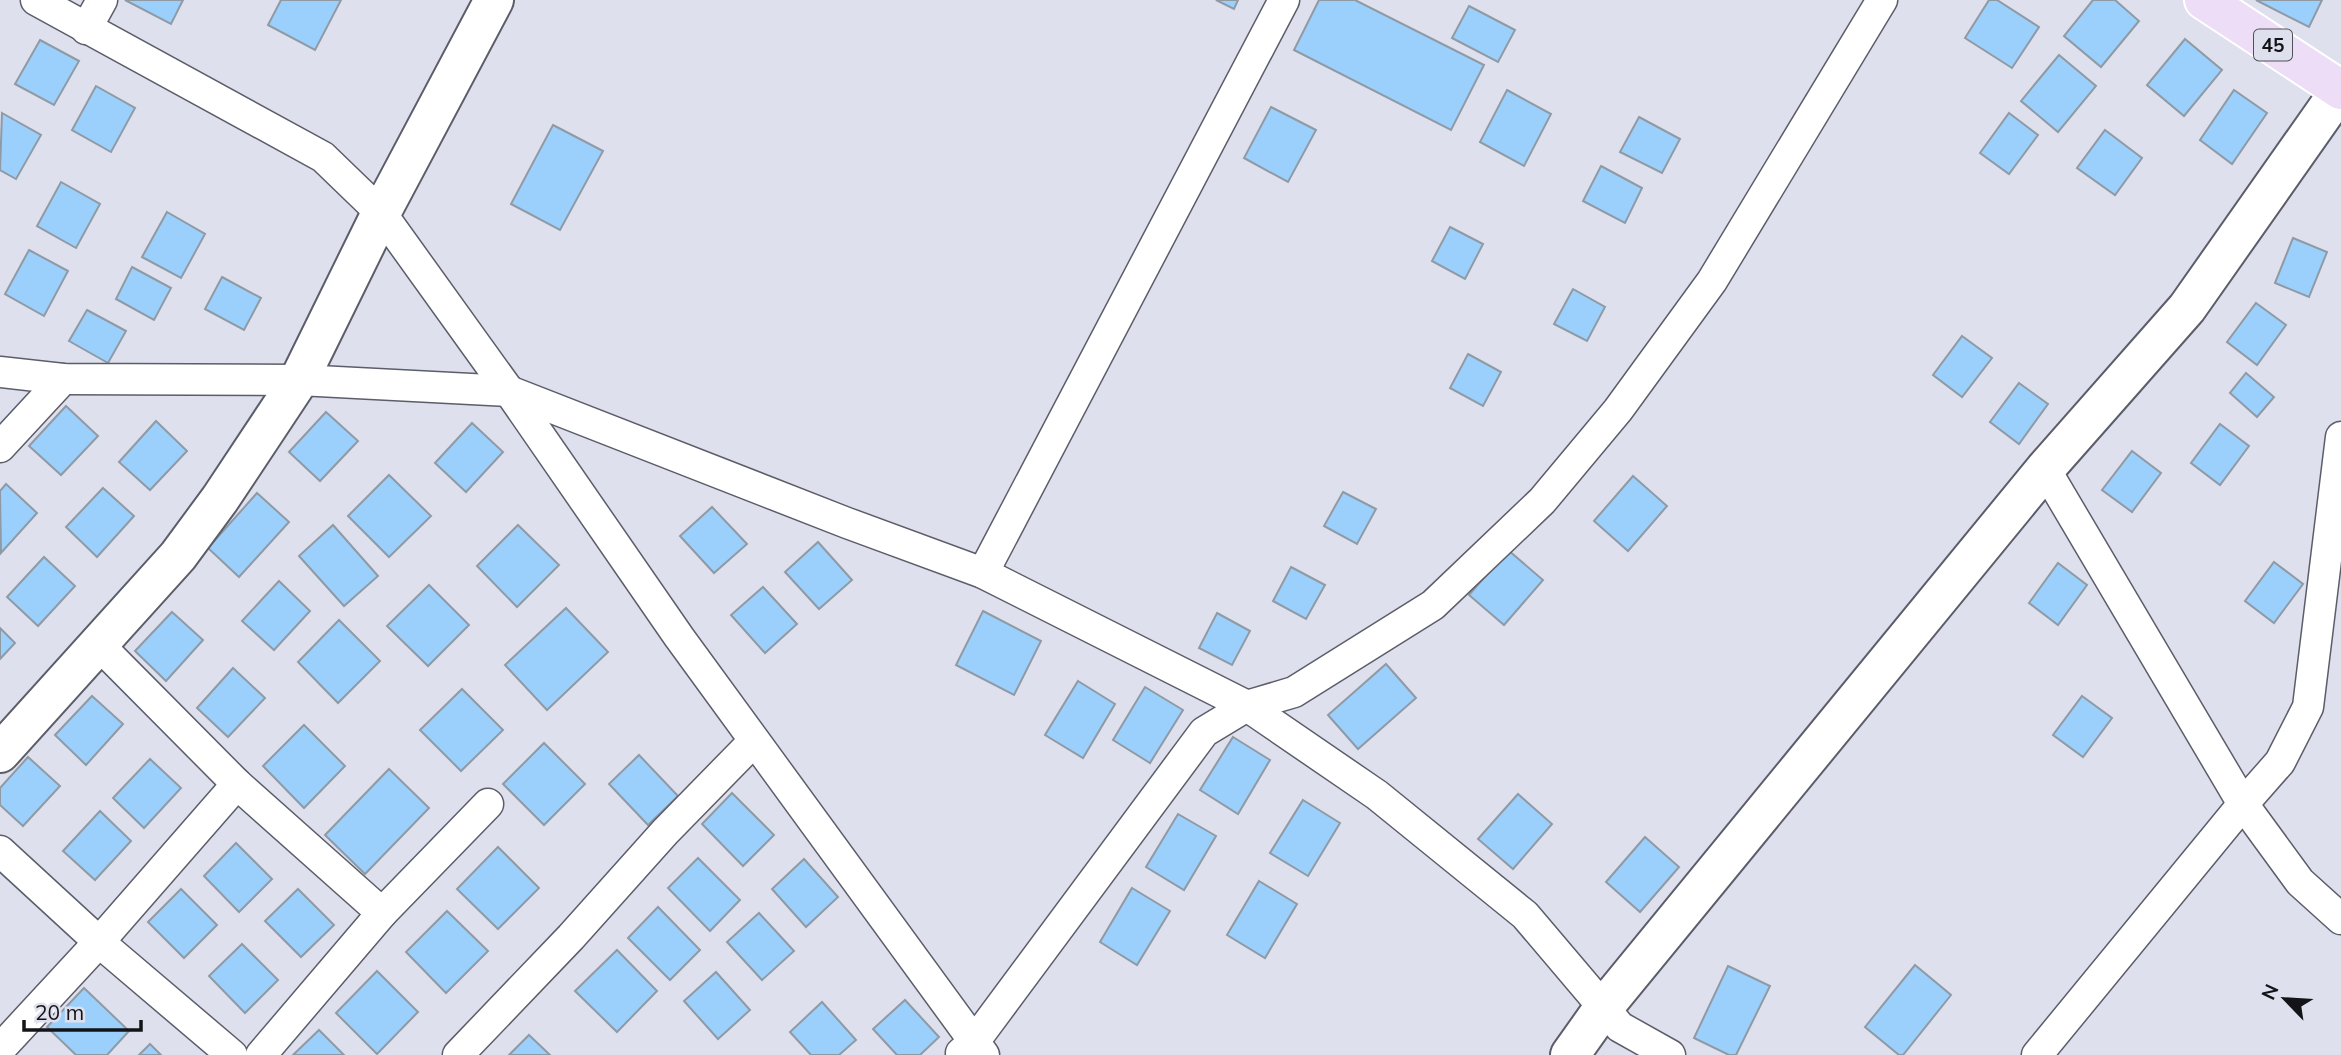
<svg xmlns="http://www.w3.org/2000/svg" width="2341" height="1055" font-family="Mulish,sans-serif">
	<rect width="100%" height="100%" fill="#dee0ee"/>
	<g fill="#9bd0fd" stroke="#8f9aa4" stroke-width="2">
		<polygon points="125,0 183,0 171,24"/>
		<polygon points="281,0 341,0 315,50 268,25"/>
		<polygon points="1216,0 1238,0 1234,9"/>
		<polygon points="1319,0 1355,0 1484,65 1451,130 1294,50"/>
		<polygon points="1989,0 1997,0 2039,27 2012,68 1965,38"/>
		<polygon points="2093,0 2115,0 2139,21 2101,67 2064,36"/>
		<polygon points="2256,0 2322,0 2309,27"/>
		<polygon points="1469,6 1515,30 1498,62 1452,38"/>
		<polygon points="2185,39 2222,70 2184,116 2147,85"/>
		<polygon points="40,40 79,61 54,105 15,84"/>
		<polygon points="2059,55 2096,86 2058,132 2021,101"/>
		<polygon points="96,86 135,108 111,152 72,130"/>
		<polygon points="1507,90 1551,114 1524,166 1480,142"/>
		<polygon points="2234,90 2267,113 2232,164 2200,140"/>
		<polygon points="1271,107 1316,130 1288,182 1244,158"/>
		<polygon points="2,113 41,135 16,179 0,170"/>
		<polygon points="2009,113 2038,135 2009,174 1980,153"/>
		<polygon points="1639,117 1680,139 1662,173 1620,152"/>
		<polygon points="553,125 603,151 560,230 511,204"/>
		<polygon points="2105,130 2142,158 2115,195 2077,168"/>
		<polygon points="1601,166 1642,188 1625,223 1583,201"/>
		<polygon points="61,182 100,204 76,248 37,226"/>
		<polygon points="167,212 205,234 181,278 142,257"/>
		<polygon points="1450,227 1483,244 1465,279 1432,261"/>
		<polygon points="2293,238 2327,252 2309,297 2275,283"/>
		<polygon points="29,250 68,271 44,316 5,294"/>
		<polygon points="132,267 171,288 154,320 116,299"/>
		<polygon points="222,277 261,298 244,330 205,309"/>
		<polygon points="1573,289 1605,307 1587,341 1554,324"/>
		<polygon points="2256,303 2286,325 2257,365 2227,342"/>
		<polygon points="87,310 126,331 108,363 69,341"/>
		<polygon points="1962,336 1992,358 1962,397 1933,375"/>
		<polygon points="1468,354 1501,372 1483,406 1450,388"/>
		<polygon points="2246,373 2274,397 2257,417 2230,393"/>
		<polygon points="2019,383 2048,404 2019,444 1990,422"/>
		<polygon points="66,406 98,436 61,475 29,446"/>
		<polygon points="326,412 358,441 320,481 289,452"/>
		<polygon points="156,421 187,451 150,490 119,462"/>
		<polygon points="472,423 503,452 466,492 435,463"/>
		<polygon points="2220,424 2249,446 2220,485 2191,463"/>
		<polygon points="2132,451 2161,473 2132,512 2102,490"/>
		<polygon points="389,475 431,516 389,557 348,516"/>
		<polygon points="1633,476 1667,506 1628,551 1594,521"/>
		<polygon points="6,484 37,513 1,553 0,491"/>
		<polygon points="103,488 134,516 97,557 66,527"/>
		<polygon points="1343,492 1376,509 1357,544 1324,526"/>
		<polygon points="257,493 289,522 239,577 208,548"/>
		<polygon points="712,507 747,544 714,573 680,536"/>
		<polygon points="333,525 378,576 344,606 299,556"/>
		<polygon points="518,525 559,565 517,607 477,566"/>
		<polygon points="818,542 852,580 819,609 785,572"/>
		<polygon points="1508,550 1543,580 1504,625 1469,595"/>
		<polygon points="44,557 75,586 38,626 7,597"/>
		<polygon points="2274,562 2303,584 2274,623 2245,601"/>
		<polygon points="2058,563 2087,585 2058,625 2029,603"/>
		<polygon points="1291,567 1325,585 1306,619 1273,601"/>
		<polygon points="279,581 310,611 274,650 242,621"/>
		<polygon points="429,585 469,625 428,666 387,626"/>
		<polygon points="763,587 797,624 765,653 731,615"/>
		<polygon points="566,608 608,652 547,710 505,665"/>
		<polygon points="983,611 1041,641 1014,695 956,665"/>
		<polygon points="172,612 203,640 166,681 135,651"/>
		<polygon points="1217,613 1250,631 1232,665 1199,648"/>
		<polygon points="339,620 380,661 338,703 298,662"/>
		<polygon points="0,628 15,643 0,659"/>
		<polygon points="1386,664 1416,698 1358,749 1328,715"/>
		<polygon points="233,668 265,698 228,737 197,708"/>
		<polygon points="1078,681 1115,704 1083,758 1045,735"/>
		<polygon points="1145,687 1183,710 1150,763 1113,740"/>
		<polygon points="462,689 503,730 461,771 420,730"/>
		<polygon points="92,696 123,724 86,765 55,735"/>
		<polygon points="2082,696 2112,718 2083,757 2053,735"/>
		<polygon points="304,725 345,766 304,808 263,766"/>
		<polygon points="1233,737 1270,760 1238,814 1200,790"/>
		<polygon points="544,743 585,784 544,825 503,784"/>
		<polygon points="639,755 678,796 648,825 609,784"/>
		<polygon points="28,757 60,786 23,826 0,805 0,788"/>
		<polygon points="150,759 181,788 144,828 113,798"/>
		<polygon points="389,769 429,808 365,874 325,835"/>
		<polygon points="732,793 774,835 743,866 702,824"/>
		<polygon points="1518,794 1552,824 1513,869 1478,839"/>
		<polygon points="1303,800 1340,823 1308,876 1270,853"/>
		<polygon points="100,811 131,841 95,880 63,851"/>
		<polygon points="1178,814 1216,836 1184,890 1146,867"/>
		<polygon points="1645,837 1679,867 1640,912 1606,882"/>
		<polygon points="236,843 272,879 239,912 204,876"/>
		<polygon points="498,847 539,888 498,929 457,889"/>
		<polygon points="698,858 740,900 710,931 668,888"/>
		<polygon points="804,859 838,897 806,927 772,889"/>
		<polygon points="1259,881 1297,904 1265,958 1227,935"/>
		<polygon points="1132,888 1170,911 1137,965 1100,942"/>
		<polygon points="181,889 217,925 184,958 148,922"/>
		<polygon points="298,889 334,925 301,957 265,921"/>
		<polygon points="658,907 700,950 670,980 628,938"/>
		<polygon points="447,911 488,951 446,993 406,952"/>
		<polygon points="759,913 794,951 762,980 727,942"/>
		<polygon points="242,944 278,980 245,1013 209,976"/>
		<polygon points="617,950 657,991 617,1032 575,991"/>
		<polygon points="1915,965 1951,995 1903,1055 1899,1055 1865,1027"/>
		<polygon points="1728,966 1770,986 1736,1055 1729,1055 1694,1038"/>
		<polygon points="377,971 418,1012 377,1054 336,1013"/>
		<polygon points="716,972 750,1010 718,1039 684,1001"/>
		<polygon points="84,988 129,1031 107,1055 76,1055 47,1027"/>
		<polygon points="905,1000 939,1037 920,1055 897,1055 873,1029"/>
		<polygon points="822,1002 856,1040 839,1055 811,1055 790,1032"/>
		<polygon points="319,1030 344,1055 293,1055"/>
		<polygon points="529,1035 550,1055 509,1055"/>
		<polygon points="150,1044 161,1055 139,1055"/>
	</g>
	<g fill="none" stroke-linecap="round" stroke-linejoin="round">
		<g stroke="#5b5d69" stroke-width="33">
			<g id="minor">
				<polyline points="36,0 323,157 381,213 509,391 679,637 984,1055"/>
				<polyline points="86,29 102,0"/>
				<polyline points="0,372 63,379 299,380 509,391 847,523 983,573 1247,706 1377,795 1525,915 1620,1027 1670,1055"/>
				<polyline points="0,447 63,379"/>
				<polyline points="2045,469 2243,804 2300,882 2341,919"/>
				<polyline points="983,573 1284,0"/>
				<polyline points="99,645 237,784 382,913"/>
				<polyline points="0,851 99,942 232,1055"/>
				<polyline points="0,1049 99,942 237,784"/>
				<polyline points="961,1053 974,1042 1204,732 1247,706 1294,692 1433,605 1542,501 1618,410 1712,281 1882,0"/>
				<polyline points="261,1055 382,913 488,804"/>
				<polyline points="458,1055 571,937 665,832 754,741"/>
				<polyline points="2037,1055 2243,804 2280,762 2308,707 2341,437"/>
			</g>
		</g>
		<g stroke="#5b5d69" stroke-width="42">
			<g id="tertiary">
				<polyline points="0,753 178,556 220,499 299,380 381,213 494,0"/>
				<polyline points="1570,1055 1604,1007 2045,469 2187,308 2341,89"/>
			</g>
		</g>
		<g stroke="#fff" stroke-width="42">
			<polyline id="primary" points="2204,0 2341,90"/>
		</g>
		<use href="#minor" stroke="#fff" stroke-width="30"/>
		<use href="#tertiary" stroke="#fff" stroke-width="38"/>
		<use href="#primary" stroke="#eeddf7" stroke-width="38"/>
	</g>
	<g text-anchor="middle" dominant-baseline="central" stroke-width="7" stroke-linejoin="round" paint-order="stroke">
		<rect fill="#dee0ee" stroke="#505158" stroke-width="2" x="2254" y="29.5" width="38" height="31" rx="5"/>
		<g font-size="19" font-weight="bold" fill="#131418">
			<text x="2273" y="45">45</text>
		</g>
	</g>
	<g transform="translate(2285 999) rotate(295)" stroke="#dee0ee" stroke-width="5" paint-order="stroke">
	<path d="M0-5L12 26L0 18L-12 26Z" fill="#131418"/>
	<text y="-10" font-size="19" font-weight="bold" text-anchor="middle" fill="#131418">N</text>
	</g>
	<path d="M24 1020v10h117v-10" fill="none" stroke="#131418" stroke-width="3.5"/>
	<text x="35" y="1020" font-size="21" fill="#131418" stroke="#dee0ee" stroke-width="5" paint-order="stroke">20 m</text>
</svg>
